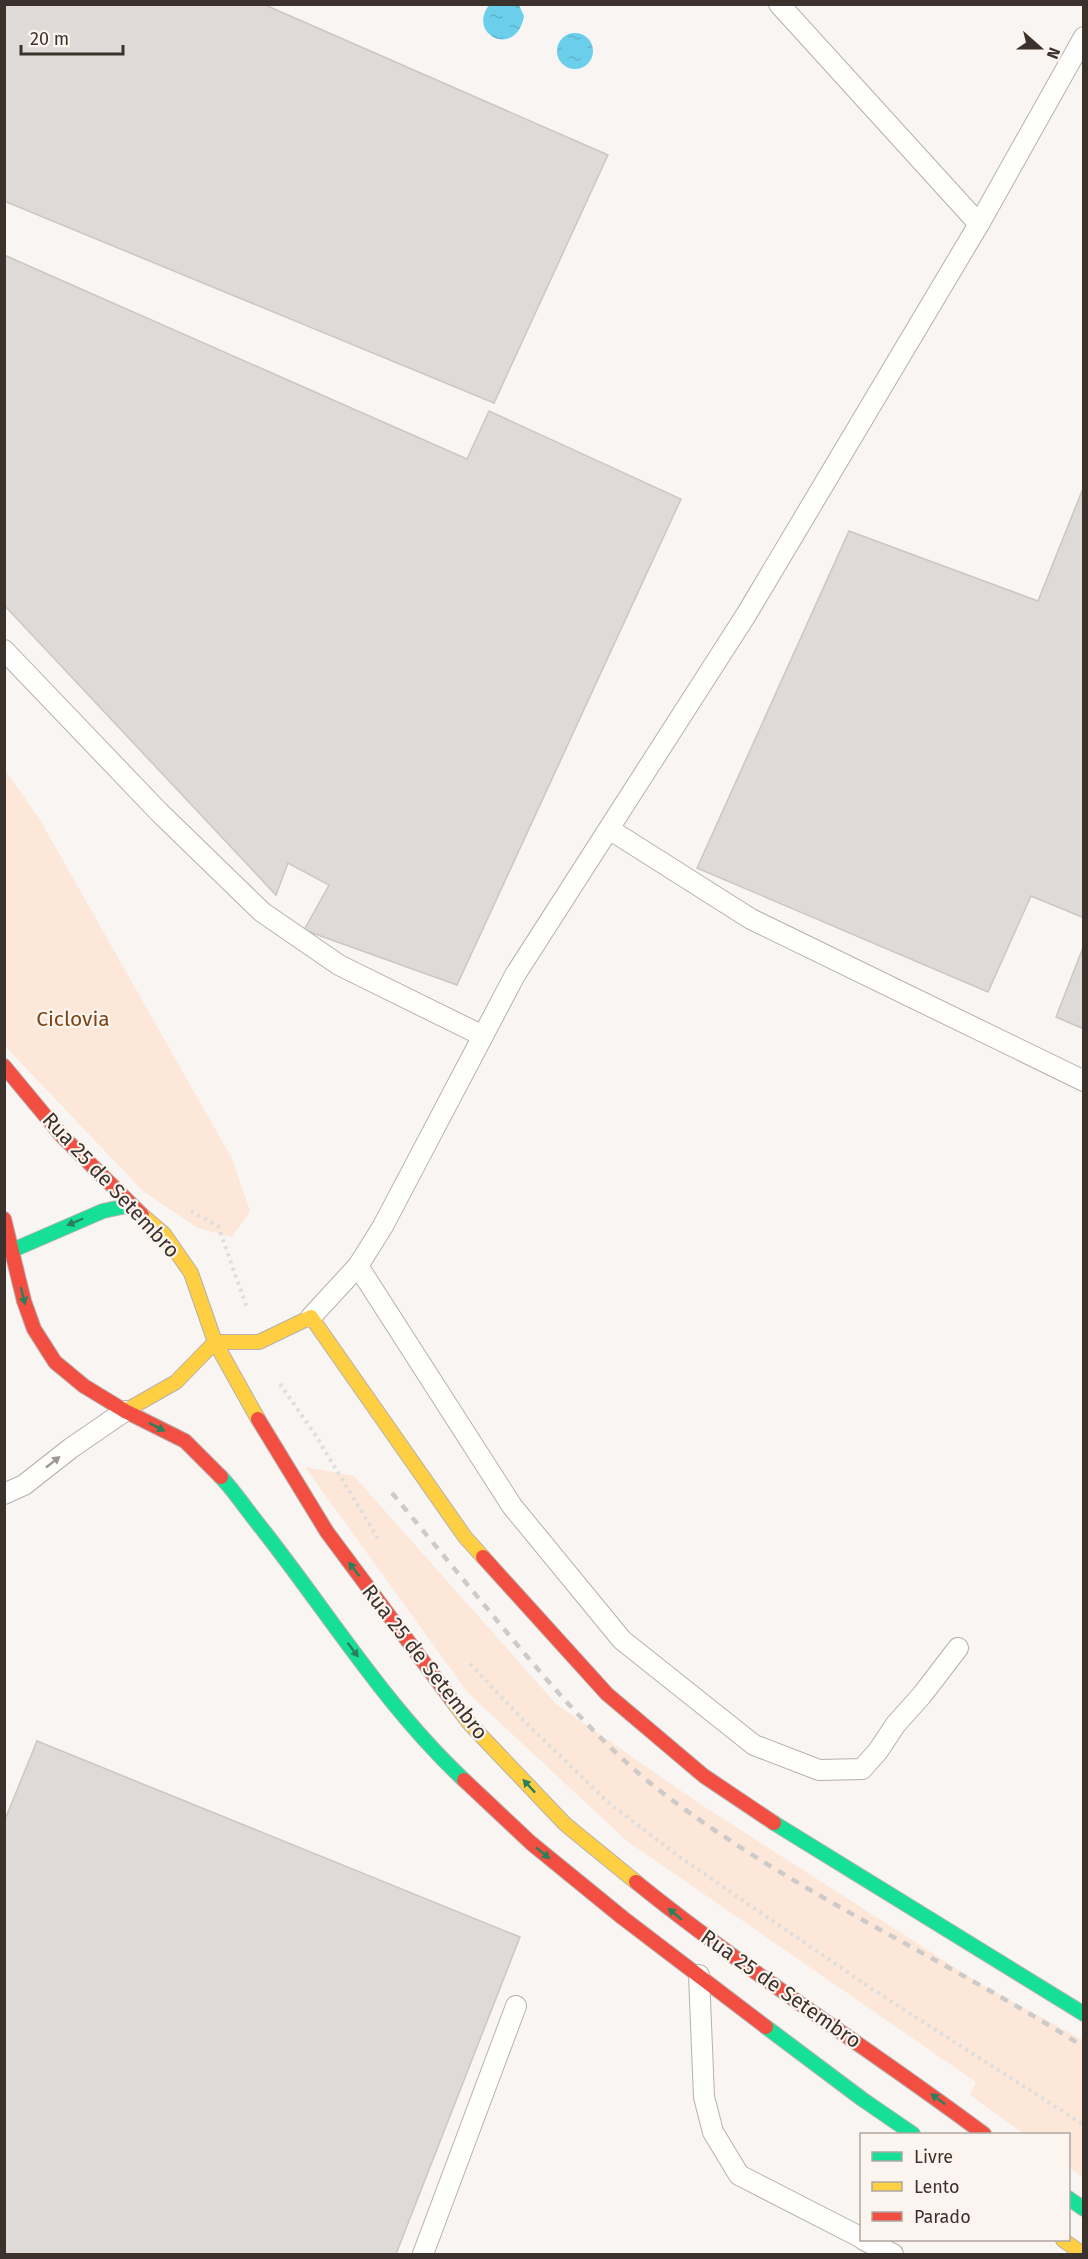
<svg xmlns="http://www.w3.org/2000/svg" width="1088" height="2259" font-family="'Fira Sans',sans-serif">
	<defs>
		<pattern id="water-ripples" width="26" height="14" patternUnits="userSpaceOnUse" patternTransform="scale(1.5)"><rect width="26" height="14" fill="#6bcfeb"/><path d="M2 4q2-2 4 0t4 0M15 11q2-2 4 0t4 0" fill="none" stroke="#5eb2ca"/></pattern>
	</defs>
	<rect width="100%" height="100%" fill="#f8f5f2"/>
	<g fill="#fce7d8">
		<polygon points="4,769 40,820 232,1159 250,1211 232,1237 198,1228 143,1191 5,1046"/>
		<polygon points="305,1467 354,1476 556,1704 697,1802 982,1985 1083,2040 1083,2178 1069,2167 1068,2134 1024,2134 970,2095 976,2082 627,1841 468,1693"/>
	</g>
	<g fill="url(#water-ripples)">
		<path d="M 490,4 L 519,5 L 524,16 C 516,60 465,34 490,4 Z"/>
		<circle cx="575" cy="51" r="18"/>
	</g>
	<g fill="#dfdad7" stroke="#cdc6c3" stroke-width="1.5">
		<polygon points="4,4 263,4 608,155 494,403 4,201"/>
		<polygon points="4,255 467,459 489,411 681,499 457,985 304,930 329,885 288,863 276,895 4,605"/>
		<polygon points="1084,486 1084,918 1031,896 988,992 697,868 849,531 1038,601"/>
		<polygon points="1084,945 1084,1029 1056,1017"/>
		<polygon points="37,1741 520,1937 396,2254 4,2254 4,1822"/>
	</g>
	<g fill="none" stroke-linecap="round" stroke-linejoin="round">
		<g stroke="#b6b1ad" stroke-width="22">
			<g id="lane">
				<polyline points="779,4 979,224"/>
				<polyline points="4,650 159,812 262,912 339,965 483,1036"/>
				<polyline points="609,829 751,919 1084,1081"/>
				<polyline points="358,1266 512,1506 622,1640 754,1745 819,1770 862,1769 878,1751 896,1724 922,1695 958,1648"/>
				<polyline points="311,1317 358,1266 383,1226 515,975 746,615 979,224 1084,37"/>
				<polyline points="4,1494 24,1485 71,1448 125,1411"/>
				<polyline points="699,1975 704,2097 713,2132 739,2175 862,2238"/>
				<polyline points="864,2240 893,2254"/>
				<polyline points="423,2254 516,2006"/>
			</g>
		</g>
		<g stroke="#b6b1ad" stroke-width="16">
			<g id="fast">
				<polyline points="13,1250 103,1211 131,1205"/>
				<path d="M 221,1477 C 236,1493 249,1513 263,1530 C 329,1614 386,1707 464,1780"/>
				<polyline points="774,1823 1084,2014"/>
				<polyline points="766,2027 862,2099 913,2134"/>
				<polyline points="1068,2198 1084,2209"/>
			</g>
		</g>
		<g stroke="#b6b1ad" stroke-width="16">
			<g id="slow">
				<polyline points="142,1215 164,1234 191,1273 215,1342 258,1419"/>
				<polyline points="125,1411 176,1382 215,1342 259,1342 311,1317 465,1537 483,1557"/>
				<polyline points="451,1699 469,1723 565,1824 636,1882"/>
				<polyline points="1063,2240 1083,2254"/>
			</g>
		</g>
		<g stroke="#b6b1ad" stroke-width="16">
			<g id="jam">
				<polyline points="4,1066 62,1136 142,1215"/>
				<polyline points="4,1219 24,1301 34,1329 55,1362 84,1386 125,1411 185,1441 221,1477"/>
				<polyline points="258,1419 327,1532 451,1699"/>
				<polyline points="483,1557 607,1694 704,1776 774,1823"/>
				<polyline points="464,1780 531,1843 623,1918 766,2027"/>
				<path d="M 636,1882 C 747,1972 869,2048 984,2134"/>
			</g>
		</g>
		<g stroke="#dfdedd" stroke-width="4" stroke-dasharray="3 4.5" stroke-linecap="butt">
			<polyline points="191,1211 218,1226 247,1308"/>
			<polyline points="280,1384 316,1436 380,1542"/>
			<polyline points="470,1664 527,1724 610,1804 681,1858 875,1991 1084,2125"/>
		</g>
		<use href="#lane" stroke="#fefefd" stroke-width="20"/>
		<use href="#fast" stroke="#16e098" stroke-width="14"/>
		<use href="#slow" stroke="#ffcf43" stroke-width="14"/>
		<use href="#jam" stroke="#f24e42" stroke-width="14"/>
		<path stroke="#cdcbca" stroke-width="4.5" stroke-dasharray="8 8" stroke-linecap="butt" d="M 392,1493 C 429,1538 467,1584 504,1629 C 555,1690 607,1752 672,1800 C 801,1896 949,1961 1084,2047"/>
	</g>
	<defs><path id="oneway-solid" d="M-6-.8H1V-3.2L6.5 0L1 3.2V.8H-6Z" transform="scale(1.5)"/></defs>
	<g fill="#2a805d">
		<use href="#oneway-solid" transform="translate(75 1222) rotate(157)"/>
		<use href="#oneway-solid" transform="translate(23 1296) rotate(76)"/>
		<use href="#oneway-solid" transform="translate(157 1427) rotate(27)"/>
		<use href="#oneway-solid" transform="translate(354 1569) rotate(-127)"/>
		<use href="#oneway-solid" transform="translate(353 1650) rotate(53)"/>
		<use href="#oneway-solid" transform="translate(529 1786) rotate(-133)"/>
		<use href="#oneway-solid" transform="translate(543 1853) rotate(39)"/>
		<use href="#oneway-solid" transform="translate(675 1914) rotate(-140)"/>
		<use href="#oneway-solid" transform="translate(938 2099) rotate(-143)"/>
	</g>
	<use fill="#9c9895" href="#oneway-solid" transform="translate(53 1462) rotate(-38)"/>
	<g text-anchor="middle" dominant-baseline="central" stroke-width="4.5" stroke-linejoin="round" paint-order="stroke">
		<g font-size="21" fill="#7c4616" stroke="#fcf4ee">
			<text x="73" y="1019">Ciclovia</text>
		</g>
		<g font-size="21" fill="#3b322d" stroke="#fcf4ee">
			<text transform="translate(111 1185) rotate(47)">Rua 25 de Setembro</text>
			<text transform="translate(425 1662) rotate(52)">Rua 25 de Setembro</text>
			<text transform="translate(781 1989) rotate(35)">Rua 25 de Setembro</text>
		</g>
	</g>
	<rect width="1088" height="2259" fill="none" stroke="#3b322d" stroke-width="12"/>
	<rect x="860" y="2133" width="210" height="108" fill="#fcf4ee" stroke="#afa6a1" stroke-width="1.5"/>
	<rect x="872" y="2152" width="30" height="9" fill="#16e098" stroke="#afa6a1" stroke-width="1.5"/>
	<text x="914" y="2163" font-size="18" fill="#3b322d">Livre</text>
	<rect x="872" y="2182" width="30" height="9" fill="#ffcf43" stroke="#afa6a1" stroke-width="1.5"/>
	<text x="914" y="2193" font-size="18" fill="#3b322d">Lento</text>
	<rect x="872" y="2212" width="30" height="9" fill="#f24e42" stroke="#afa6a1" stroke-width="1.5"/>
	<text x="914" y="2223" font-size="18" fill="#3b322d">Parado</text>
	<g transform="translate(1040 48) rotate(111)" stroke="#fcf4ee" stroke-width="4.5" paint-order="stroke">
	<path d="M0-4.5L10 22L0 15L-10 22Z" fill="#3b322d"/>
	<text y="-9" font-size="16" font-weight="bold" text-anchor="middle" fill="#3b322d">N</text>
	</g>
	<path d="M21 45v9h102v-9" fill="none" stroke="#3b322d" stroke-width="3"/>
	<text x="30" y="45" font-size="18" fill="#3b322d" stroke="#fcf4ee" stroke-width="4.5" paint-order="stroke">20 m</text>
</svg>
